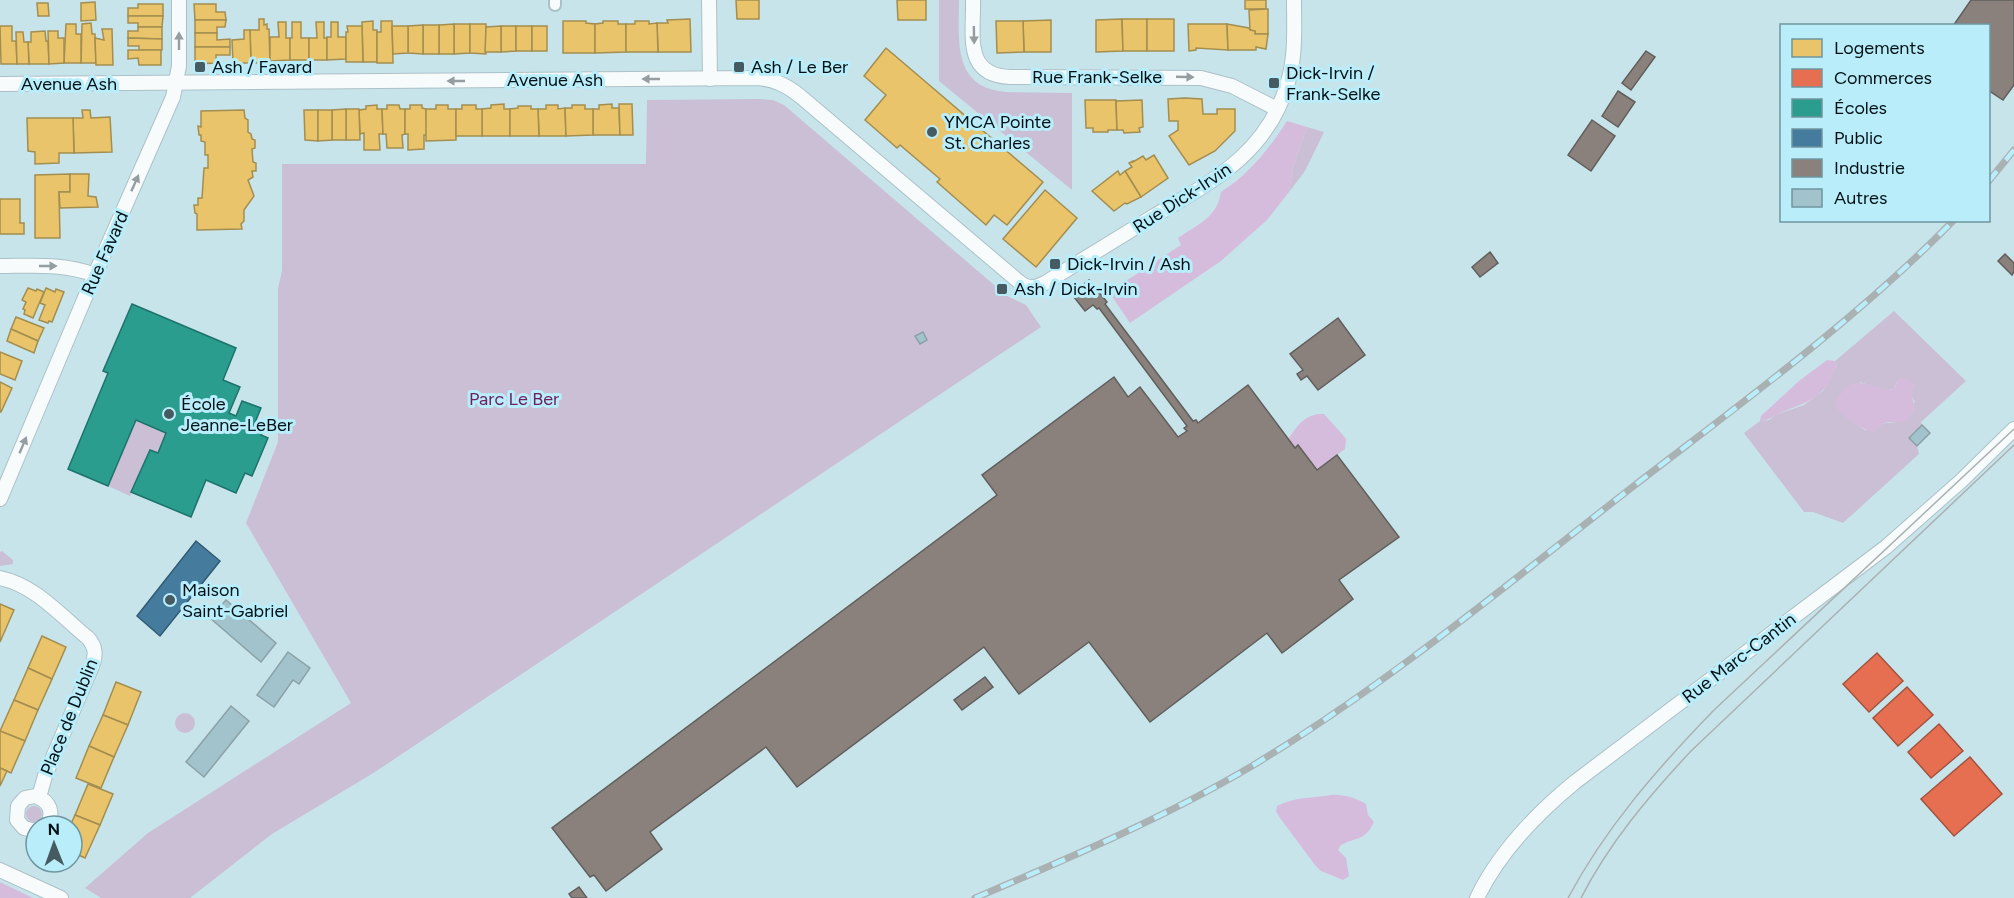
<svg xmlns="http://www.w3.org/2000/svg" width="2014" height="898" font-family="Figtree,sans-serif">
	<rect width="100%" height="100%" fill="#c8e4eb"/>
	<g fill="#cbbfd5" fill-rule="evenodd">
		<path d="M 939,0 L 959,0 C 959,40 952,88 1006,92 L 1072,93 L 1072,190 L 939,81 Z"/>
		<polygon points="759,99 773,100 784,105 1007,296 1026,305 1041,327 375,772 272,834 190,898 101,898 85,888 148,833 351,703 246,523 278,442 278,288 282,271 282,164 646,164 647,100"/>
		<polygon points="1307,127 1324,132 1305,171 1289,192 1293,168"/>
		<path d="M 1894,311 L 1966,381 L 1921,422 L 1922,425 L 1909,437 L 1917,446 L 1919,454 L 1843,523 L 1813,512 L 1804,512 L 1744,433 L 1760,421 L 1769,420 L 1775,415 L 1804,405 L 1823,391 L 1837,365 L 1835,361 ZM 1860,382 L 1881,389 L 1894,389 L 1897,382 L 1911,395 L 1915,402 L 1898,422 L 1886,423 L 1865,430 L 1859,426 Z"/>
		<polygon points="136,420 166,433 158,453 149,450 130,496 108,486"/>
		<polygon points="2,551 13,560 13,564 0,566 0,552"/>
		<circle cx="185" cy="723" r="10"/>
		<circle cx="34" cy="814" r="8"/>
	</g>
	<g fill="#d5bcdc">
		<path d="M 1287,121 L 1307,127 L 1293,168 L 1289,192 L 1267,220 L 1221,261 L 1130,323 L 1109,292 L 1181,245 L 1178,238 C 1198,224 1217,218 1221,192 C 1249,174 1269,149 1287,121 Z"/>
		<path d="M 1827,360 L 1835,361 L 1837,364 C 1823,401 1810,400 1778,414 C 1771,417 1768,421 1760,421 L 1761,416 L 1799,381 Z"/>
		<path d="M 1905,378 L 1914,383 L 1915,386 L 1911,395 C 1917,406 1915,419 1900,422 C 1895,423 1890,421 1885,423 C 1880,425 1877,429 1873,432 C 1863,430 1837,415 1836,404 C 1836,400 1840,395 1842,392 C 1845,388 1849,385 1853,384 C 1865,380 1880,391 1894,389 L 1899,379 Z"/>
		<path d="M 1319,414 L 1324,414 L 1342,434 L 1346,439 L 1345,449 L 1317,470 L 1299,445 L 1295,448 L 1288,439 C 1297,427 1303,416 1319,414 Z"/>
		<path d="M 1331,795 C 1343,794 1356,798 1366,804 L 1368,815 L 1374,822 C 1364,843 1355,836 1340,846 L 1338,850 L 1346,858 L 1349,876 L 1343,880 L 1321,871 L 1315,865 L 1280,818 L 1276,811 L 1277,806 C 1294,797 1313,798 1331,795 Z"/>
		<polygon points="0,882 33,898 0,898"/>
	</g>
	<g fill="#e9c46a" stroke="#a38e51" stroke-width="1.5">
		<polygon points="736,0 759,0 759,19 737,19"/>
		<polygon points="897,0 926,0 926,20 898,20"/>
		<rect x="1245" y="0" width="21" height="9"/>
		<polygon points="95,2 96,20 81,21 81,3"/>
		<polygon points="37,3 48,3 49,16 38,16"/>
		<polygon points="138,4 163,4 163,16 128,16 128,8 138,8"/>
		<polygon points="194,4 216,4 216,12 225,12 226,20 195,20"/>
		<polygon points="1266,9 1268,9 1268,34 1255,34 1255,31 1250,30 1249,10"/>
		<polygon points="128,16 163,16 162,27 138,27 138,23 128,23"/>
		<polygon points="259,19 264,19 264,25 267,24 267,29 269,29 270,63 251,63 250,30 259,30"/>
		<polygon points="690,19 691,52 658,52 657,23 668,23 667,20"/>
		<polygon points="1122,19 1123,51 1096,52 1096,20"/>
		<polygon points="1122,19 1147,19 1147,51 1123,51"/>
		<rect x="1147" y="19" width="27" height="32"/>
		<polygon points="195,20 226,20 225,27 217,27 217,33 195,33"/>
		<polygon points="1051,20 1051,52 1024,52 1023,21"/>
		<polygon points="373,21 373,30 377,30 377,62 363,62 362,22"/>
		<polygon points="381,21 392,21 393,63 377,63 377,32 381,32"/>
		<polygon points="563,21 586,21 586,23 595,24 595,53 563,53"/>
		<polygon points="603,21 618,21 618,24 626,24 626,52 595,53 595,24 603,23"/>
		<polygon points="635,21 649,21 649,24 657,23 658,52 626,52 626,24 635,24"/>
		<polygon points="996,21 1023,21 1024,52 997,53"/>
		<polygon points="278,22 286,22 286,38 290,38 290,60 270,61 270,37 279,37"/>
		<polygon points="292,22 301,22 301,38 309,38 309,60 290,60 290,38 292,38"/>
		<polygon points="316,22 324,22 324,38 327,38 327,60 309,60 309,38 317,38"/>
		<polygon points="331,22 338,22 338,37 346,37 346,59 327,60 327,37 331,37"/>
		<polygon points="91,23 92,34 95,34 95,37 96,63 81,63 82,24"/>
		<polygon points="66,24 76,24 76,34 81,34 81,63 64,63"/>
		<polygon points="454,24 470,24 470,53 454,54"/>
		<polygon points="454,24 454,54 439,54 439,25"/>
		<polygon points="470,24 486,24 486,54 470,53"/>
		<polygon points="1188,24 1227,24 1228,50 1196,48 1196,50 1189,51"/>
		<polygon points="1227,24 1249,28 1250,30 1255,31 1255,34 1268,34 1266,49 1256,47 1256,50 1228,50"/>
		<rect x="423" y="25" width="16" height="29"/>
		<polygon points="423,25 423,54 408,53 408,26"/>
		<polygon points="0,26 12,26 12,41 16,41 17,64 1,64"/>
		<polygon points="347,26 362,26 363,62 346,62 346,32 348,32"/>
		<polygon points="392,26 408,26 408,53 393,54"/>
		<polygon points="501,26 516,26 516,51 501,52"/>
		<polygon points="501,26 501,52 485,52 486,27"/>
		<rect x="516" y="26" width="16" height="25"/>
		<rect x="532" y="26" width="15" height="25"/>
		<polygon points="138,27 162,27 162,39 128,38 128,31 138,31"/>
		<polygon points="102,29 112,29 113,65 96,65 95,38 104,40"/>
		<polygon points="244,30 250,30 251,63 233,63 232,40 244,39"/>
		<polygon points="45,31 46,41 48,41 49,64 29,64 28,42 31,42 31,32"/>
		<polygon points="48,31 58,31 58,38 64,38 64,63 49,64"/>
		<polygon points="16,32 23,32 24,42 28,42 29,64 17,64"/>
		<polygon points="195,33 217,33 217,40 230,39 230,47 195,47"/>
		<polygon points="128,38 162,39 162,50 139,50 139,46 128,46"/>
		<polygon points="195,47 230,47 230,55 216,55 216,63 195,64"/>
		<polygon points="886,48 1043,182 1007,225 994,215 986,225 937,182 940,179 900,145 897,148 865,120 886,95 864,76"/>
		<polygon points="128,50 161,50 161,65 139,65 138,58 128,59"/>
		<polygon points="1185,98 1202,99 1203,114 1217,114 1217,109 1235,109 1235,131 1215,151 1189,165 1169,136 1178,130 1178,121 1169,121 1168,99"/>
		<polygon points="1085,100 1116,100 1117,130 1108,130 1108,132 1093,132 1093,128 1086,128"/>
		<polygon points="1142,100 1143,127 1139,128 1140,132 1124,133 1123,130 1117,130 1116,101"/>
		<polygon points="504,104 504,109 510,109 510,136 482,136 482,109 491,108 491,105"/>
		<polygon points="612,104 612,108 619,108 620,135 593,135 593,109 599,109 599,105"/>
		<polygon points="619,104 632,104 633,135 620,135"/>
		<polygon points="377,105 377,109 382,109 383,134 379,134 380,150 364,150 364,133 360,134 359,110 366,109 366,106"/>
		<polygon points="387,105 399,105 400,109 405,109 405,134 402,135 403,148 387,148 386,134 383,134 382,109 387,109"/>
		<polygon points="410,105 422,105 422,108 426,109 427,135 424,135 424,149 408,150 408,134 405,134 405,109 410,109"/>
		<polygon points="436,105 448,105 448,109 456,109 456,140 426,141 426,109 436,109"/>
		<polygon points="462,105 476,105 476,109 482,109 482,136 456,136 456,109 462,109"/>
		<polygon points="546,105 558,105 558,109 565,108 566,136 539,136 538,109 546,109"/>
		<polygon points="572,105 585,105 585,109 593,109 593,135 566,136 565,108 572,108"/>
		<polygon points="518,106 531,106 531,109 538,109 539,136 510,136 510,109 518,108"/>
		<polygon points="346,109 359,109 360,140 346,140"/>
		<polygon points="346,109 346,140 332,140 332,110"/>
		<polygon points="82,110 90,110 91,118 110,117 112,152 74,153 73,118 83,118"/>
		<polygon points="244,110 245,118 248,120 248,132 251,134 252,139 255,140 255,148 252,149 253,162 256,163 256,171 252,171 253,177 248,180 254,196 244,210 244,221 241,224 242,229 197,230 197,214 195,213 194,205 198,205 198,198 202,198 204,168 208,168 208,155 205,155 205,142 201,141 201,135 199,135 198,126 201,127 201,111"/>
		<polygon points="304,110 318,110 318,141 305,140"/>
		<polygon points="318,110 332,110 332,140 318,141"/>
		<polygon points="27,118 73,118 74,153 59,153 59,163 35,164 35,152 28,151"/>
		<polygon points="1154,155 1168,178 1141,197 1125,171 1132,167 1129,163 1133,161 1133,162 1143,156 1146,160"/>
		<polygon points="1118,171 1120,175 1125,171 1141,197 1127,204 1125,203 1114,211 1092,191"/>
		<polygon points="70,174 70,192 59,192 60,238 35,238 35,175"/>
		<polygon points="70,174 89,174 88,196 96,197 98,207 60,208 59,192 70,192"/>
		<polygon points="1045,190 1077,218 1036,267 1003,239"/>
		<polygon points="0,199 20,199 20,223 24,223 24,234 0,234"/>
		<polygon points="28,288 36,291 37,289 44,292 33,318 24,314 25,310 23,309 26,302 22,300"/>
		<polygon points="46,288 55,292 56,289 64,292 52,322 49,321 48,323 39,320 45,305 40,303"/>
		<polygon points="16,317 44,328 38,341 11,329"/>
		<polygon points="11,329 38,341 34,353 7,341"/>
		<polygon points="0,352 22,361 15,380 0,374"/>
		<polygon points="0,382 12,388 1,412 0,412"/>
		<polygon points="0,604 14,610 0,642"/>
		<polygon points="42,636 66,647 52,679 28,668"/>
		<polygon points="28,668 52,679 38,710 14,700"/>
		<polygon points="116,682 141,692 128,725 103,715"/>
		<polygon points="14,700 38,710 25,741 0,731"/>
		<polygon points="103,715 128,725 114,757 89,746"/>
		<polygon points="0,731 25,741 11,773 0,768"/>
		<polygon points="89,746 114,757 101,788 76,778"/>
		<polygon points="0,768 7,771 0,786"/>
		<polygon points="88,784 113,794 100,825 75,815"/>
		<polygon points="75,815 100,825 85,858 72,852 72,826 70,826"/>
	</g>
	<g fill="#e76f51" stroke="#a2533f" stroke-width="1.5">
		<polygon points="1877,653 1903,681 1869,712 1843,684"/>
		<polygon points="1907,687 1933,715 1898,746 1873,718"/>
		<polygon points="1939,724 1963,751 1931,778 1908,752"/>
		<polygon points="1970,757 2002,794 1954,836 1921,799"/>
	</g>
	<polygon fill="#2a9d8f" stroke="#1d736b" stroke-width="1.5" points="132,304 236,348 223,380 240,387 229,413 236,416 242,401 261,408 254,425 264,429 261,435 268,438 252,476 245,473 236,493 206,480 191,517 131,492 150,450 158,453 166,433 136,420 108,486 68,469 108,373 103,371"/>
	<polygon fill="#457b9d" stroke="#305b74" stroke-width="1.5" points="196,541 220,561 160,636 137,616"/>
	<g fill="#8a817c" stroke="#615f5d" stroke-width="1.5">
		<polygon points="1971,0 2014,0 2014,85 2003,100 1988,90 1988,26 1953,26"/>
		<polygon points="1646,51 1655,57 1631,90 1622,83"/>
		<polygon points="1618,91 1635,102 1618,127 1602,116"/>
		<polygon points="1592,120 1615,136 1591,171 1568,155"/>
		<polygon points="1490,252 1498,263 1480,277 1472,267"/>
		<polygon points="2005,254 2014,263 2014,272 2012,275 1998,261"/>
		<polygon points="1089,280 1107,302 1105,304 1193,421 1196,420 1198,423 1248,385 1295,448 1298,445 1317,470 1337,455 1399,537 1339,580 1353,599 1282,653 1267,633 1150,722 1089,642 1019,694 984,647 797,787 766,747 650,832 662,849 606,891 594,875 590,877 552,828 997,495 982,475 1114,377 1128,397 1140,387 1178,437 1187,431 1184,428 1187,426 1099,308 1097,309 1093,305 1085,311 1074,297 1076,290"/>
		<polygon points="1338,318 1365,355 1318,390 1307,376 1301,380 1297,374 1303,370 1290,354"/>
		<polygon points="985,677 993,687 962,710 954,700"/>
		<polygon points="579,887 587,898 572,898 569,894"/>
	</g>
	<g fill="#a2c3cb" stroke="#8ba1a6" stroke-width="1.5">
		<polygon points="923,332 927,340 920,344 915,336"/>
		<polygon points="1922,425 1930,433 1917,446 1909,438"/>
		<polygon points="226,600 276,643 261,662 210,618"/>
		<polygon points="288,652 310,668 299,684 293,680 274,707 257,695"/>
		<polygon points="231,706 249,721 204,777 186,762"/>
	</g>
	<g fill="none" stroke-linecap="round" stroke-linejoin="round">
		<g stroke="#abc1c7" stroke-width="14">
			<polyline id="pedestrian" points="555,5 555,0"/>
		</g>
		<g stroke="#abc1c7" stroke-width="16">
			<g id="minor">
				<polyline points="709,0 710,79"/>
				<path d="M 973,0 C 974,35 963,75 1010,77 L 1201,78 L 1232,86 L 1277,109"/>
				<path d="M 0,84 L 756,78 C 774,79 786,85 800,96 L 1018,281 C 1028,289 1033,289 1045,283 C 1081,261 1117,239 1154,216 C 1213,181 1268,153 1288,82 C 1296,55 1294,27 1294,0"/>
				<path d="M 0,266 C 32,266 64,263 95,275"/>
				<polyline points="0,499 89,288 173,97 179,66 179,0"/>
				<path d="M 0,578 C 35,585 61,616 88,638 C 96,647 96,655 92,666 L 45,776 L 39,797"/>
				<path d="M 36,831 L 24,828 L 17,820 L 18,806 L 25,798 L 35,796 C 50,801 55,813 46,826"/>
				<polyline points="0,870 61,898"/>
				<path d="M 1477,898 C 1499,852 1536,814 1575,782 L 1886,547 L 1961,481 L 2014,429"/>
			</g>
		</g>
		<use href="#pedestrian" stroke="#f7fbfc" stroke-width="10"/>
		<use href="#minor" stroke="#f7fbfc" stroke-width="14"/>
		<g stroke="#aab1b2" stroke-width="1.5">
			<path d="M 1568,898 C 1606,827 1657,769 1713,711 L 2014,429"/>
			<path d="M 1581,898 C 1609,843 1649,796 1691,751 L 2014,445"/>
		</g>
		<g stroke="#aab1b2" stroke-width="7">
			<g id="rail">
				<polyline points="1988,182 2014,150"/>
				<path d="M 975,898 C 1069,858 1164,818 1252,766 C 1388,684 1510,582 1635,485 C 1744,401 1857,319 1954,220"/>
			</g>
		</g>
		<use href="#rail" stroke="#b9edfa" stroke-width="4.5" stroke-dasharray="14" stroke-linecap="butt"/>
	</g>
	<defs><path id="oneway-solid" d="M-6-.8H1V-3.2L6.5 0L1 3.2V.8H-6Z" transform="scale(1.5)"/></defs>
	<g fill="#949da0">
		<use href="#oneway-solid" transform="translate(974 35) rotate(89)"/>
		<use href="#oneway-solid" transform="translate(179 41) rotate(-90)"/>
		<use href="#oneway-solid" transform="translate(1185 77) rotate(2)"/>
		<use href="#oneway-solid" transform="translate(651 79) rotate(180)"/>
		<use href="#oneway-solid" transform="translate(456 81) rotate(180)"/>
		<use href="#oneway-solid" transform="translate(135 183) rotate(-66)"/>
		<use href="#oneway-solid" transform="translate(48 266)"/>
		<use href="#oneway-solid" transform="translate(23 445) rotate(-67)"/>
	</g>
	<g fill="#465b61" stroke="#b9edfa" stroke-width="2">
		<rect x="194" y="61" width="12" height="12" rx="3"/>
		<rect x="733" y="61" width="12" height="12" rx="3"/>
		<rect x="1268" y="77" width="12" height="12" rx="3"/>
		<circle cx="932" cy="132" r="6"/>
		<rect x="1049" y="258" width="12" height="12" rx="3"/>
		<rect x="996" y="283" width="12" height="12" rx="3"/>
		<circle cx="169" cy="414" r="6"/>
		<circle cx="170" cy="600" r="6"/>
	</g>
	<g text-anchor="middle" dominant-baseline="central" stroke-width="6" stroke-linejoin="round" paint-order="stroke">
		<g font-size="18" fill="#001116" stroke="#b9edfa" text-anchor="start">
			<text x="212" y="67">Ash / Favard</text>
			<text x="751" y="67">Ash / Le Ber</text>
			<text x="1286" y="73">Dick-Irvin /<tspan x="1286" dy="21">Frank-Selke</tspan></text>
			<text x="944" y="122">YMCA Pointe<tspan x="944" dy="21">St. Charles</tspan></text>
			<text x="1067" y="264">Dick-Irvin / Ash</text>
			<text x="1014" y="289">Ash / Dick-Irvin</text>
			<text x="181" y="404">École<tspan x="181" dy="21">Jeanne-LeBer</tspan></text>
			<text x="182" y="590">Maison<tspan x="182" dy="21">Saint-Gabriel</tspan></text>
		</g>
		<g font-size="18" fill="#001116" stroke="#b9edfa">
			<text x="1097" y="77">Rue Frank-Selke</text>
			<text x="555" y="80">Avenue Ash</text>
			<text x="69" y="84">Avenue Ash</text>
			<text transform="translate(1182 198) rotate(-33)">Rue Dick-Irvin</text>
			<text transform="translate(105 253) rotate(-66)">Rue Favard</text>
			<text transform="translate(1739 658) rotate(-37)">Rue Marc-Cantin</text>
			<text transform="translate(69 717) rotate(-68)">Place de Dublin</text>
		</g>
		<g font-size="18" fill="#6e2061" stroke="#b9edfa">
			<text x="514" y="399">Parc Le Ber</text>
		</g>
	</g>
	<rect x="1780" y="24" width="210" height="198" fill="#b9edfa" stroke="#6f959f" stroke-width="1.5"/>
	<rect x="1792" y="39" width="30" height="18" fill="#e9c46a" stroke="#6f959f" stroke-width="1.5"/>
	<text x="1834" y="54" font-size="18" fill="#001116">Logements</text>
	<rect x="1792" y="69" width="30" height="18" fill="#e76f51" stroke="#6f959f" stroke-width="1.5"/>
	<text x="1834" y="84" font-size="18" fill="#001116">Commerces</text>
	<rect x="1792" y="99" width="30" height="18" fill="#2a9d8f" stroke="#6f959f" stroke-width="1.5"/>
	<text x="1834" y="114" font-size="18" fill="#001116">Écoles</text>
	<rect x="1792" y="129" width="30" height="18" fill="#457b9d" stroke="#6f959f" stroke-width="1.5"/>
	<text x="1834" y="144" font-size="18" fill="#001116">Public</text>
	<rect x="1792" y="159" width="30" height="18" fill="#8a817c" stroke="#6f959f" stroke-width="1.5"/>
	<text x="1834" y="174" font-size="18" fill="#001116">Industrie</text>
	<rect x="1792" y="189" width="30" height="18" fill="#a2c3cb" stroke="#6f959f" stroke-width="1.5"/>
	<text x="1834" y="204" font-size="18" fill="#001116">Autres</text>
	<g transform="translate(54 844) rotate(359)"><circle r="28" fill="#b9edfa" stroke="#6f959f" stroke-width="1.5"/>
	<path d="M0-4.5L10 22L0 15L-10 22Z" fill="#465b61"/>
	<text y="-9" font-size="16" font-weight="bold" text-anchor="middle" fill="#001116">N</text>
	</g>
</svg>
